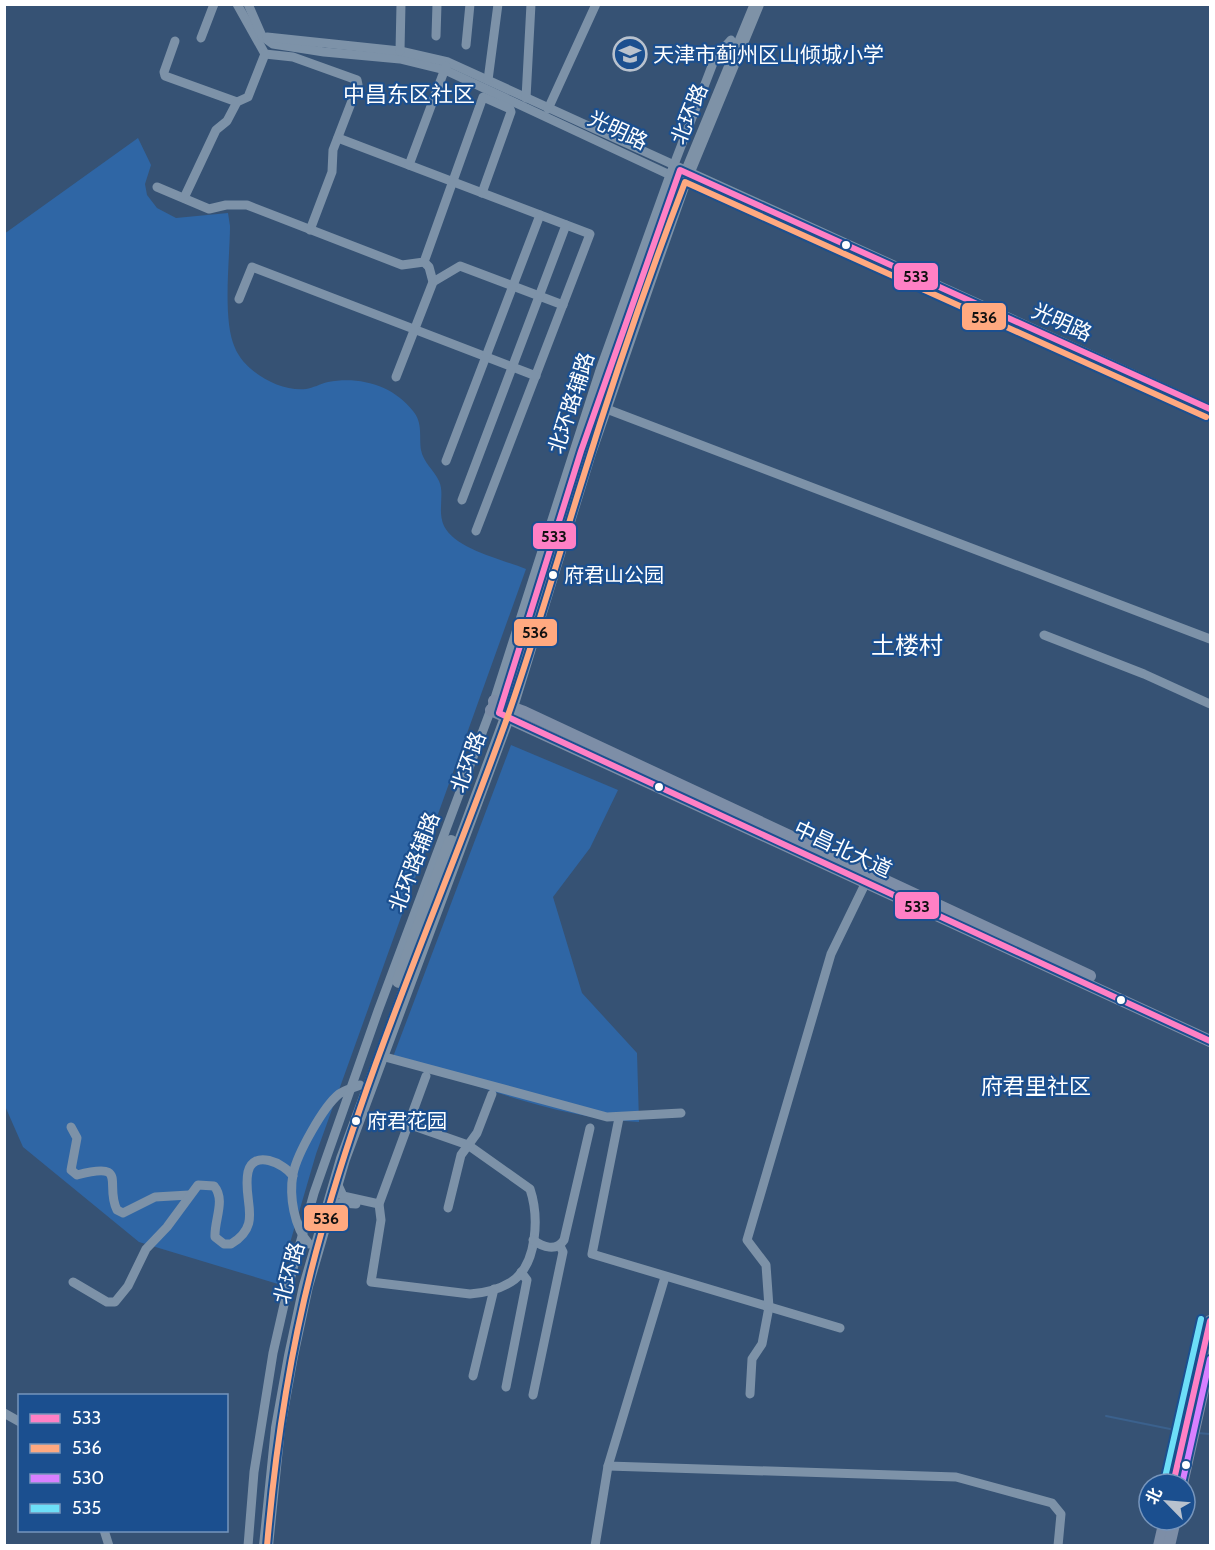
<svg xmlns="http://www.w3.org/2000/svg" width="1215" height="1550" font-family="Cabin,'Noto Sans SC',sans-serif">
	<rect width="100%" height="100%" fill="#365274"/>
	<g fill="#2f66a5">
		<path d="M 138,138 L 151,165 L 145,184 L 147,195 L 157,208 L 176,218 L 228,213 L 230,226 C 230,258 222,320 235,348 C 245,372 280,392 306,389 C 313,388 320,384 328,382 C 359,376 393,385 413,411 C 423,423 419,436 421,450 C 423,462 434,470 439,481 C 445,494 437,511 444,526 C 455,549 504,560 526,569 L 316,1154 L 278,1284 L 139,1242 L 23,1147 L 5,1106 L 4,234 Z"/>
		<path d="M 511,745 L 618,790 L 590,848 L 553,897 L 582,993 L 637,1053 L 639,1122 C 554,1118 473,1084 393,1057 Z"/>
	</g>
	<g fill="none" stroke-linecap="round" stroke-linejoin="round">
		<g stroke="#3b618d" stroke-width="2">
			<polyline points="1106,1416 1180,1431"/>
			<polyline points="1197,1433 1210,1434"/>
		</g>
		<g stroke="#7d92a8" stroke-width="9">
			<polyline points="237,4 265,54 293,57 357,80 358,85 333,150 332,172 310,230"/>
			<polyline points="248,4 262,36 273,44 324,52 400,59 445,70 670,175 1210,417"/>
			<polyline points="436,36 437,4"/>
			<polyline points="267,37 400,51 448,62 1210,409"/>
			<polyline points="201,38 214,4"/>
			<polyline points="175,41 164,72 165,76 237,102"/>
			<polyline points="466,45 470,4"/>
			<polyline points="400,51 401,4"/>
			<polyline points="488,80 498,4"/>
			<polyline points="526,98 531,4"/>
			<polyline points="548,109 596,4"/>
			<polyline points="338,138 590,234 476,531"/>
			<polyline points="409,165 446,66"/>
			<polyline points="157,187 209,209 226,205 247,205 402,265 424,262 483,97 510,109 511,112 482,193"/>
			<polyline points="184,198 216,130 227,121 237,102 248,97 265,54"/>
			<polyline points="433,282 460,266 563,305"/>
			<polyline points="239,299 252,267 536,376"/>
			<polyline points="396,377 433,282 429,267 424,262"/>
			<polyline points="604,408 1210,639"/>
			<polyline points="446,461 540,215"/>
			<polyline points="462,500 566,225"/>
			<polyline points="1044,635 1144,674 1210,704"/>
			<polyline points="385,1057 607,1117 681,1113"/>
			<polyline points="619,1118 592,1254 840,1328"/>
			<path d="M 408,1124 L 468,1145 L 530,1189 C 539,1216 538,1265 511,1282 C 498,1290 484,1293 470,1294 L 371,1282 L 381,1220 L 379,1204 L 426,1076"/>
			<path d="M 71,1127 L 77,1138 L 71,1170 L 77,1175 C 130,1161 104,1184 117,1210 L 123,1213 L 155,1197 L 189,1195"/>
			<polyline points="337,1183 343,1196 379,1204"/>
			<polyline points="448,1208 461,1155 477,1133 492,1094"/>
			<polyline points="328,1210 341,1203 356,1204"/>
			<path d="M 533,1240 C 543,1247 556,1252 564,1240 L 590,1128"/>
			<path d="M 309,1244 C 294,1227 289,1196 293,1174 C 297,1154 323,1107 339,1094 C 345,1090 353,1088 360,1085"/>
			<path d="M 73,1282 L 107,1302 L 115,1302 L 128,1286 L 146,1249 L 167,1227 L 198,1185 L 214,1186 C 226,1200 214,1220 215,1237 L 224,1244 L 231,1244 C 264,1224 242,1201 248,1172 C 253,1149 284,1163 293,1176"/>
			<polyline points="473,1376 494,1289"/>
			<polyline points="506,1387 527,1280 521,1272"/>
			<polyline points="750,1394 752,1359 762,1344 769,1307 766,1265 747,1240 831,954 868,878"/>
			<polyline points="533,1395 563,1252 560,1246"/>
			<polyline points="4,1413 20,1422"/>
			<polyline points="608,1466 956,1477 1052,1503 1061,1514 1058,1546"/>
			<polyline points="104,1530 109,1546"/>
			<polyline points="248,1546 254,1472 273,1353 289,1283 314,1193 378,1011 494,701 600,370 670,175 715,58 731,40"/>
			<polyline points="595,1546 608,1466 665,1277"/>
		</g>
		<g stroke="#7d8ea7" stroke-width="12">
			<polyline points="494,701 524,712 1090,976"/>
			<polyline points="491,710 1210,1041"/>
			<polyline points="1173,1484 1210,1321"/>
			<polyline points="1182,1484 1210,1359"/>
			<polyline points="1159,1546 1165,1520"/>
			<polyline points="1169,1546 1175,1520"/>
		</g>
		<g stroke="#7e92a7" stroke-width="14">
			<polyline points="399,981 451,842"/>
			<polyline points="266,1546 278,1428 291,1356 306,1286 343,1159 511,707 589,453 651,274 684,181 757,4"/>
		</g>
		<g stroke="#1b4f8f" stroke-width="10">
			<g id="bus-1">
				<polyline points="1210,409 680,170 581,451 499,713 1210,1041"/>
				<polyline points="1173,1484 1210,1321"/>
			</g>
		</g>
		<g stroke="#1b4f8f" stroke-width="10">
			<path id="bus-2" d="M 267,1546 C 276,1440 292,1336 321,1234 C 369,1059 445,892 506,721 C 534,642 557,561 582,481 C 613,380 647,281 685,182 L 1206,417"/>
		</g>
		<g stroke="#1b4f8f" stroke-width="10">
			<polyline id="bus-3" points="1182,1484 1210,1359"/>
		</g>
		<g stroke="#1b4f8f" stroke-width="10">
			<polyline id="bus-4" points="1164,1482 1201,1319"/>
		</g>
		<use href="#bus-1" stroke="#ff80c5" stroke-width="6"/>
		<use href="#bus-2" stroke="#ffa980" stroke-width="6"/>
		<use href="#bus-3" stroke="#d880ff" stroke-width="6"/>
		<use href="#bus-4" stroke="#6ddff8" stroke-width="6"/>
	</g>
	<defs>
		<g id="school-ring" transform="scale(1.725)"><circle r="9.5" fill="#1b4f8f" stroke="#b9c2ce" stroke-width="1.5"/><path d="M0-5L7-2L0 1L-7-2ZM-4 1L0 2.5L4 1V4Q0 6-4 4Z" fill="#b9c2ce"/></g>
	</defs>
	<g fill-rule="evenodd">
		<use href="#school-ring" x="630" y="54"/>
	</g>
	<g fill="#fff" stroke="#1b4f8f" stroke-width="2">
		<circle cx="846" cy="245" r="5"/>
		<circle cx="553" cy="575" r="5"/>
		<circle cx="659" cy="787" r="5"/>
		<circle cx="1121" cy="1000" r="5"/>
		<circle cx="356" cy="1121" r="5"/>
		<circle cx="1186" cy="1465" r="5"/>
	</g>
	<g text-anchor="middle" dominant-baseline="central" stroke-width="4.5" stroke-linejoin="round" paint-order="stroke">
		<g font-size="20" fill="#fff" stroke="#1b4f8f" text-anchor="start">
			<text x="564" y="575">府君山公园</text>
			<text x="367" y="1121">府君花园</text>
		</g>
		<g font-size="21" fill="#fff" stroke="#1b4f8f" text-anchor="start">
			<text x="653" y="54">天津市蓟州区山倾城小学</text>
		</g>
		<g font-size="21" fill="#fff" stroke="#1b4f8f">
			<text transform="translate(689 114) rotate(-68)">北环路</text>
			<text transform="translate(618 130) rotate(25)">光明路</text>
			<text transform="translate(1062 322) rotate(24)">光明路</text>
			<text transform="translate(571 403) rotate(-72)">北环路辅路</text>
			<text transform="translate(468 762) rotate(-70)">北环路</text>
			<text transform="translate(843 849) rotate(25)">中昌北大道</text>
			<text transform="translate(414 862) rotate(-69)">北环路辅路</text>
			<text transform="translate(289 1273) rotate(-75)">北环路</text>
		</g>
		<g font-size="22" fill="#fff" stroke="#1b4f8f">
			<text x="409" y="94">中昌东区社区</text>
			<text x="1036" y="1086">府君里社区</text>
		</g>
		<g font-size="24" fill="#fff" stroke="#1b4f8f">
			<text x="907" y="645">土楼村</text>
		</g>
	</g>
	<g stroke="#1b4f8f" stroke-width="2">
		<rect x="893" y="262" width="46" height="29" rx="6" fill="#ff80c5"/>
		<rect x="961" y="302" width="46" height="29" rx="6" fill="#ffa980"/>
		<rect x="532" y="522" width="45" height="28" rx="6" fill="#ff80c5"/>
		<rect x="513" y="618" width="45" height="29" rx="6" fill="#ffa980"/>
		<rect x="894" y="891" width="46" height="29" rx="6" fill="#ff80c5"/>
		<rect x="303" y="1204" width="46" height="28" rx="6" fill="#ffa980"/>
	</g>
	<g font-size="16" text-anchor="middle" font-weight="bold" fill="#111">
		<text x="916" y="282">533</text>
		<text x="984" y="323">536</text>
		<text x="554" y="542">533</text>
		<text x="535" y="638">536</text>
		<text x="917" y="912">533</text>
		<text x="326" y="1224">536</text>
	</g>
	<rect width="1215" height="1550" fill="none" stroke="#ffffff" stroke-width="12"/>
	<rect x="18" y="1394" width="210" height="138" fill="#1b4f8f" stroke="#7695bc" stroke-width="1.5"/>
	<rect x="30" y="1414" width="30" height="9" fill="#ff80c5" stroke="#7695bc" stroke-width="1.5"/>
	<text x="72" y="1424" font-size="18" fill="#ffffff">533</text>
	<rect x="30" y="1444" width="30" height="9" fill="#ffa980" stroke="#7695bc" stroke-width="1.5"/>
	<text x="72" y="1454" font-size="18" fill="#ffffff">536</text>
	<rect x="30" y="1474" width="30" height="9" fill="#d880ff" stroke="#7695bc" stroke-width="1.5"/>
	<text x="72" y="1484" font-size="18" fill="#ffffff">530</text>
	<rect x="30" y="1504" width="30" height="9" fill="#6ddff8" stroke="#7695bc" stroke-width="1.5"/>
	<text x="72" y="1514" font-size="18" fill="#ffffff">535</text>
	<g transform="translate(1167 1502) rotate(295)"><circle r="28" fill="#1b4f8f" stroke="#7695bc" stroke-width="1.5"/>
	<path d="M0-4.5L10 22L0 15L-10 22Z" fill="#b9c2ce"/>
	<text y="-9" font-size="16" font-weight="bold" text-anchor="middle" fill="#ffffff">北</text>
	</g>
</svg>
